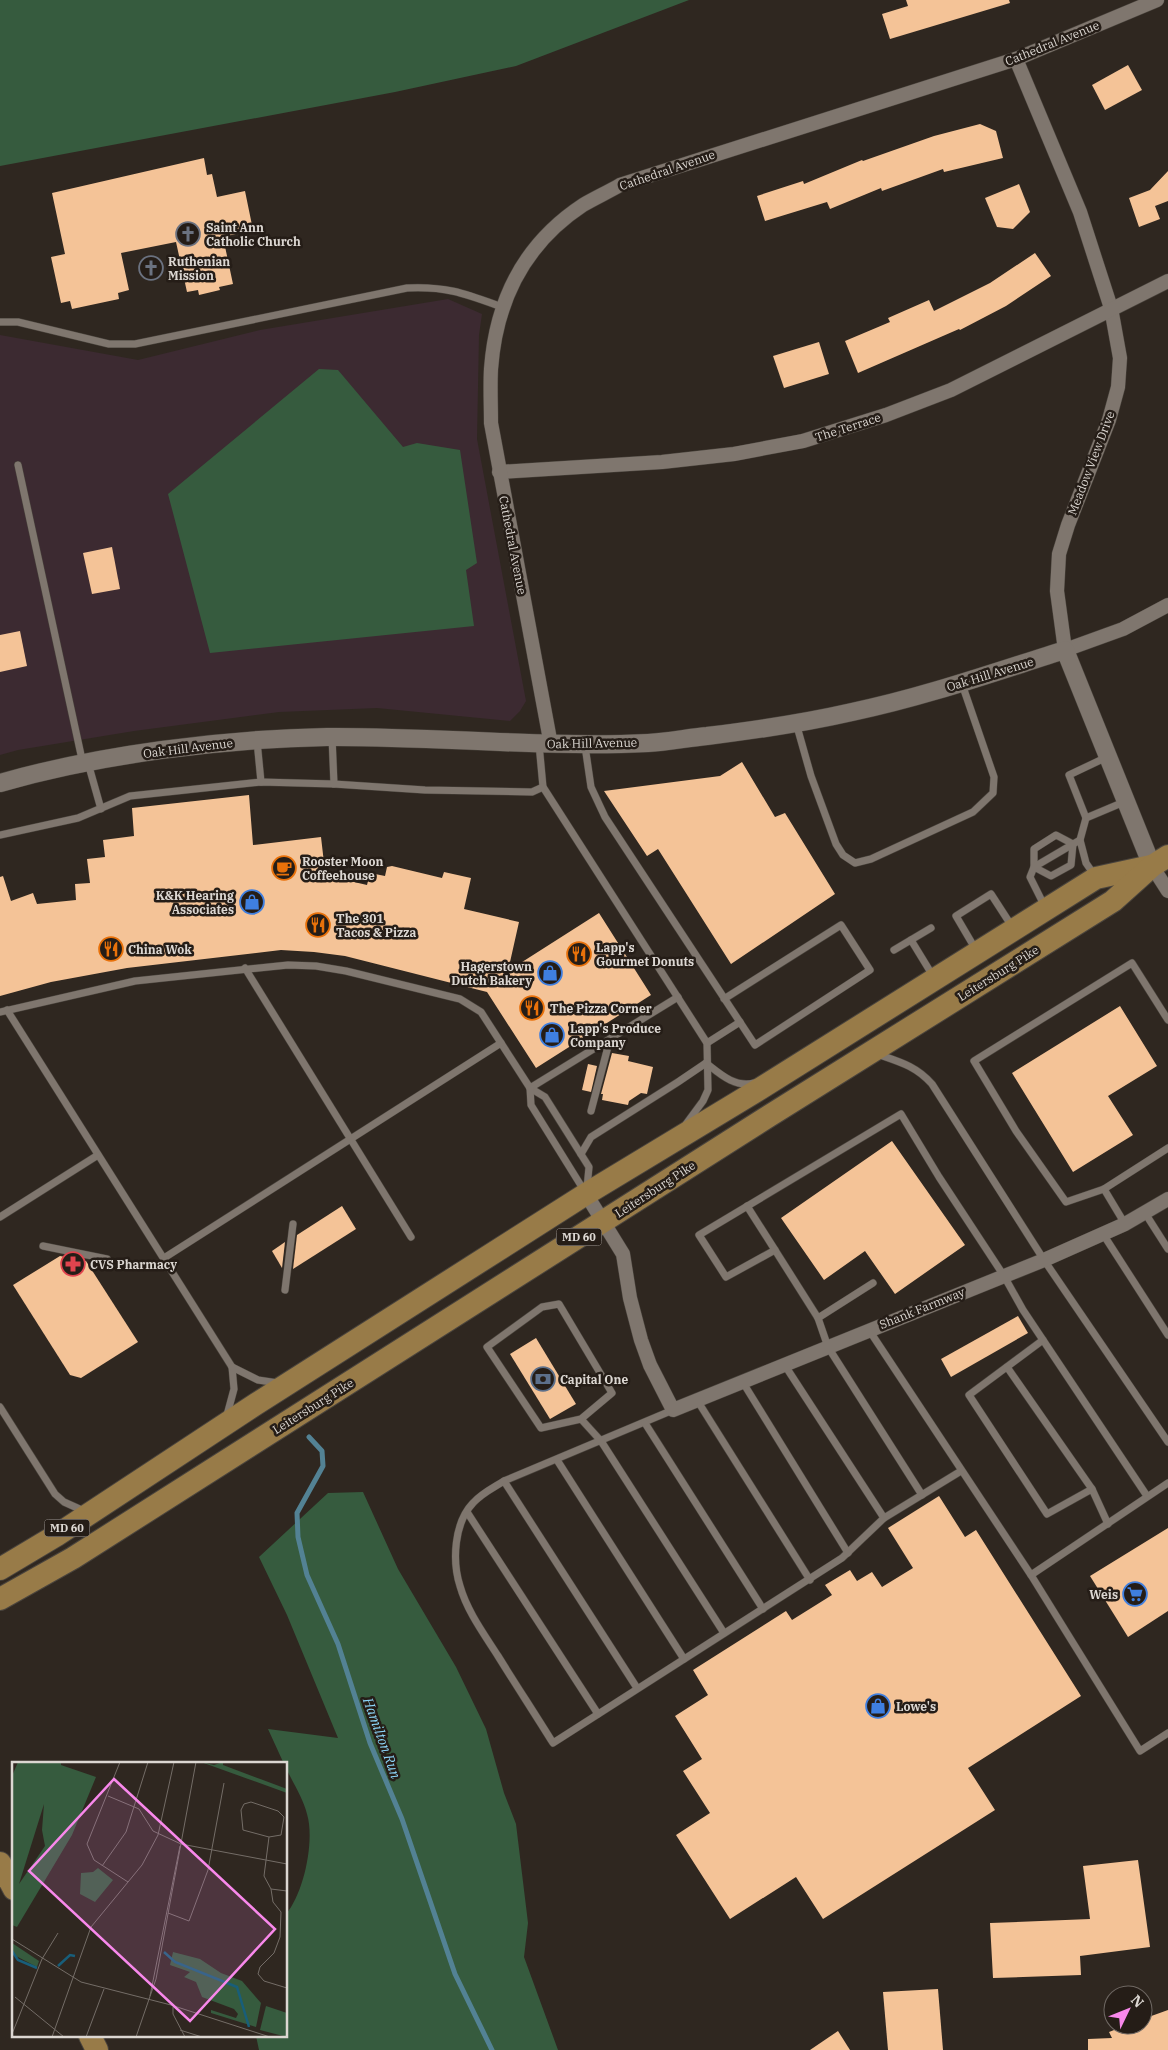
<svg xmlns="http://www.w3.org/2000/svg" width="1168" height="2050" font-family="'IBM Plex Serif',serif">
	<rect width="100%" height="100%" fill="#2f2720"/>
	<polygon fill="#3c2a31" points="448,299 482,314 479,335 477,439 526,701 520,711 510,721 377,708 279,712 134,731 18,750 0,755 0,335 138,360 260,330"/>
	<g fill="#365b3e">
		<polygon points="0,0 689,0 516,66 395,92 0,166"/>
		<polygon points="319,369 338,370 403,447 417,443 460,450 477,563 466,570 474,626 210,653 168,494"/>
		<path d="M 363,1492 L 398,1569 L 456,1667 L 486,1729 L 504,1793 L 516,1824 L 528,1923 L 524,1957 L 558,2050 L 259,2050 L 256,2036 L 286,2036 L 286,1914 C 304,1893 315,1840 307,1814 C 303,1798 293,1783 286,1768 L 286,1764 L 284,1764 L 268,1729 L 338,1738 L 287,1615 L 259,1557 L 328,1493 Z"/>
	</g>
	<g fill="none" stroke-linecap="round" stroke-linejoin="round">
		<polyline stroke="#538294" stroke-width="5" points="309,1437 322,1451 323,1466 297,1513 298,1537 307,1575 338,1644 370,1743 402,1819 455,1974 492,2050"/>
	</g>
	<g fill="#f4c397">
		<polygon points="906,0 1009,0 1010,3 890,39 882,14 908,6"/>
		<polygon points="1128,65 1142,90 1105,110 1092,85"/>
		<polygon points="980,124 996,131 1003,158 944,172 943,169 882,191 881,188 830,209 827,202 765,221 757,196 803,181 804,184 862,160 863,161 934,136"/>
		<polygon points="204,158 207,175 212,174 217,197 245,191 253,230 223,237 233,284 219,287 220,290 199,295 198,290 187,292 176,242 121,253 129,290 118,293 119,299 72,309 70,301 61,303 51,257 65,254 52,193"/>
		<polygon points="1168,171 1168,201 1155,206 1160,219 1139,227 1129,198 1150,190"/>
		<polygon points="1019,184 1030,212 1013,229 997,227 985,198"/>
		<polygon points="1035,253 1051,276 1006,306 960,330 959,329 858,373 845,341 890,322 888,318 929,300 934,311 990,283"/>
		<polygon points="819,342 829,374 784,388 773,356"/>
		<polygon points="112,547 120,589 92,594 83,553"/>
		<polygon points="20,631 27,666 0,672 0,635"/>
		<polygon points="742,762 775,817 785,813 835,894 731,964 658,849 647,856 604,791 720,776"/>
		<polygon points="249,795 253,845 321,837 326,880 341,879 367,885 370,873 385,876 387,867 392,866 442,878 444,872 471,878 464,909 519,922 508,971 599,913 651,995 536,1068 487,992 345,956 314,952 281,950 127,968 51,982 0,996 0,877 3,876 11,901 33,893 37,904 76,900 75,884 90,883 87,859 105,857 103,840 134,836 132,808"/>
		<polygon points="1120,1006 1157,1066 1108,1096 1133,1135 1073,1172 1012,1073"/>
		<polygon points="612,1053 629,1056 628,1061 653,1067 647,1094 641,1093 629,1101 628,1105 602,1100 603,1094 601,1094"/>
		<polygon points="588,1064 597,1066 591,1092 582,1090"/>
		<polygon points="892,1141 965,1245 895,1294 865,1251 824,1280 781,1218"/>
		<polygon points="342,1206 356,1229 293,1269 297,1235"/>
		<polygon points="285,1242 282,1268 272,1251"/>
		<polygon points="60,1256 86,1261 138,1342 81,1378 70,1375 13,1285"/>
		<polygon points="1018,1316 1028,1333 951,1377 941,1359"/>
		<polygon points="536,1338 576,1404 550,1419 510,1354"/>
		<polygon points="939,1496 965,1537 976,1530 1081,1696 968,1768 995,1810 823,1919 796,1877 730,1919 676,1835 710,1813 683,1771 702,1759 675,1716 708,1695 693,1670 786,1611 792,1620 832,1595 825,1585 850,1570 857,1581 872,1572 882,1587 913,1568 888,1528"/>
		<polygon points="1168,1528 1168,1611 1128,1637 1090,1576"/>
		<polygon points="1138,1860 1150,1947 1080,1956 1081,1975 993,1978 990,1923 1090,1919 1083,1866"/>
		<polygon points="938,1989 943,2050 888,2050 883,1992"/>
		<polygon points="1168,2010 1168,2050 1088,2050 1088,2039 1112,2038 1109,2032 1127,2025 1143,2025 1143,2019"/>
		<polygon points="838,2031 850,2050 810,2050"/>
	</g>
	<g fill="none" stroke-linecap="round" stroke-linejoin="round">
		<g stroke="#4a443d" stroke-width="8">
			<g id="service">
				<path d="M 0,322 L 18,322 L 109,344 L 135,344 L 407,288 C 447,286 466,294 502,307"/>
				<polyline points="18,465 83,764"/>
				<polyline points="796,723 811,776 836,844 843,855 855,863 871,859 973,812 993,793 994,777 962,684"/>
				<polyline points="332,737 334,784"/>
				<polyline points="257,741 261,782"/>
				<polyline points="539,744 543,787 707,1043 708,1090 703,1101 686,1124"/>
				<polyline points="585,746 591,787 605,817 755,1045 870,970 841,925 724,999"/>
				<polyline points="88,763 101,809"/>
				<polyline points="1086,818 1069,775 1107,757"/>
				<polyline points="0,835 78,818 130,796 261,782 334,784 425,790 532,792 543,787"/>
				<polygon points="1056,835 1073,844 1071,865 1051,876 1034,867 1034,849"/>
				<polyline points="1080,840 1086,863 1095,876"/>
				<polyline points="1045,907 1030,877 1034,867 1080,840 1086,818 1124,802"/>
				<polyline points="911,940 933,976"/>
				<polyline points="894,950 931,928"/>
				<polyline points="976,950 956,916 991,894 1013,928"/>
				<polyline points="245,968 411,1237"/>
				<polyline points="7,1010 232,1367 234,1389 227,1415"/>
				<polyline points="0,1012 135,981 288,965 316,966 346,971 460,999 481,1012 530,1088 545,1097 589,1167 587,1188"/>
				<polyline points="1168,1020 1132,963 974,1061 1016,1131 1066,1202 1104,1189 1168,1148"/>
				<polyline points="707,1043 740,1022"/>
				<path d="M 877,1054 C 900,1062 916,1066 932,1084 L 1044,1260 L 1168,1442"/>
				<path d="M 706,1063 C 720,1074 735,1088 754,1083"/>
				<polyline points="530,1088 678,997"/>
				<polyline points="530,1088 531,1105 585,1192"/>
				<polyline points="591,1111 610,1039"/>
				<polyline points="581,1154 591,1137 678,1082 706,1063"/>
				<polyline points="1104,1189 1125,1224"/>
				<polyline points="747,1206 775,1250"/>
				<polyline points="1145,1213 1168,1249"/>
				<polyline points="0,1217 98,1155"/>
				<polyline points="1103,1234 1168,1335"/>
				<polyline points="43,1246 107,1259"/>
				<polyline points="164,1258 501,1043"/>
				<polyline points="285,1290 293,1224"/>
				<polyline points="818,1318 873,1283"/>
				<polyline points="869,1330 1031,1575 1140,1751 1168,1733"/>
				<polyline points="1043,1340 969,1395 1047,1514 1092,1489 1108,1524"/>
				<polyline points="784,1364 884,1518"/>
				<polyline points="232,1367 258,1380 278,1383"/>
				<polyline points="1007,1367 1092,1489"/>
				<polyline points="742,1381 848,1553"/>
				<polyline points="697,1400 810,1580"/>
				<polyline points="0,1407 55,1494 64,1502 84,1511"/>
				<path d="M 673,1410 L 504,1481 C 493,1488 482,1493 473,1503 C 454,1523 452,1561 460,1586 C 467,1611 484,1634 498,1656 C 516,1685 535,1714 553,1743 L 842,1558 L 884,1518 L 961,1471"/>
				<polyline points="581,1419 541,1428 487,1347 542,1307 559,1304 612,1393 581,1419 601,1441 724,1633"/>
				<polyline points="645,1423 763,1609"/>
				<polyline points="557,1460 684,1659"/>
				<polyline points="504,1481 637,1688"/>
				<polyline points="922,1495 828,1347 818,1318 775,1250 726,1277 699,1235 901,1114 939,1177 1004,1276 1023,1310 1147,1496"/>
				<polyline points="467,1512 598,1714"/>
				<polyline points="1031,1575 1168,1483"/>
			</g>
		</g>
		<g stroke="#4a443d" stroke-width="15">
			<g id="minor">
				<polyline points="1016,59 1080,212 1111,308 1120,358 1118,387 1109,420 1068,525 1059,554 1057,591 1065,650 1123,629 1168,605"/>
				<polyline points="499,472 662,462 734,454 803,441 886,415 951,390 1168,281"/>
				<path d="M 551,745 L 491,423 C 491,405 490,387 491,369 C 496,300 524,244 583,205 C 595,198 608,192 620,185 L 1016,59 L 1157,0"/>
				<polyline points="1152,866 1168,891"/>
				<polyline points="586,1194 623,1254 630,1298 641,1340 650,1365 673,1410 1044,1260 1125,1224 1168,1199"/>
			</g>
		</g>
		<g stroke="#4a443d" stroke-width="19">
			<path id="tertiary" d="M 0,783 C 101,754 223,739 327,737 C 434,736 541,748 648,743 C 667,742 687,738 707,736 C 756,730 804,723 852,712 C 924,697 995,672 1065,650 L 1152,866"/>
		</g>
		<g stroke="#4a443d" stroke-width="24">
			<g id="primary">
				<polyline points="0,1569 57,1535 256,1404 586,1194 758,1090 1096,878 1151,866"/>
				<polyline points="0,1599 73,1558 769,1116 1113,901 1152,866 1168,856"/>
				<polyline points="0,1863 14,1889"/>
				<polyline points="90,2036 97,2050"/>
			</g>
		</g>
		<use href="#service" stroke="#7f766e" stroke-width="7"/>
		<use href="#minor" stroke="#7f766e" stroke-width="14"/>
		<use href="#tertiary" stroke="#7f766e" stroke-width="18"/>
		<use href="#primary" stroke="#987b48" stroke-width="22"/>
	</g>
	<defs>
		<g id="church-ring" transform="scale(1.25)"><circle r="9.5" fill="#251d17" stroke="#6b7280" stroke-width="1.5"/><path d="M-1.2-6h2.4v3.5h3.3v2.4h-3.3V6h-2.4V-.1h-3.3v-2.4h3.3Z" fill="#6b7280"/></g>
		<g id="cafe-ring" transform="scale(1.25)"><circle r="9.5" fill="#251d17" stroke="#e8710a" stroke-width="1.5"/><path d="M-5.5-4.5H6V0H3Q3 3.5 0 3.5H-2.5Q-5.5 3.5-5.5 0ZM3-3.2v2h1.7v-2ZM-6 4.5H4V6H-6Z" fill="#e8710a"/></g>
		<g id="shop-ring" transform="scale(1.25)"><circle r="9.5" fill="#251d17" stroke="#3f7fe0" stroke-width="1.5"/><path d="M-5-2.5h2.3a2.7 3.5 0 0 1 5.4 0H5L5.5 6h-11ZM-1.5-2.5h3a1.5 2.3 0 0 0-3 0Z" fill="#3f7fe0"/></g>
		<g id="restaurant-ring" transform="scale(1.25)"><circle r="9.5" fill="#251d17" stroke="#e8710a" stroke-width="1.5"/><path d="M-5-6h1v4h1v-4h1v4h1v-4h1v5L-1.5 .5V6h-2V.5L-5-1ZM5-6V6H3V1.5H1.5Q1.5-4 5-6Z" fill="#e8710a"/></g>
		<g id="pharmacy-ring" transform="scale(1.25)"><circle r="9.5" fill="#251d17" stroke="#e0444e" stroke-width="1.5"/><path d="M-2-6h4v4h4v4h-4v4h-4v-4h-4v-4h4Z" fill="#e0444e"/></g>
		<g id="bank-ring" transform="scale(1.25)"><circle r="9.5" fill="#251d17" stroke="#5c6f8a" stroke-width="1.5"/><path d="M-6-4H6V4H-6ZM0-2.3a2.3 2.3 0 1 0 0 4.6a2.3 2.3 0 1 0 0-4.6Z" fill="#5c6f8a"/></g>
		<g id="supermarket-ring" transform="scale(1.25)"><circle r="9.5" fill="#251d17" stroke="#3f7fe0" stroke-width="1.5"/><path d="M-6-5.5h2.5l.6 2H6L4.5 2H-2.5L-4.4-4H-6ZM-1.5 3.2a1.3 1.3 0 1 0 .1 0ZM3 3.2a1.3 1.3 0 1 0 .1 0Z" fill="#3f7fe0"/></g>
	</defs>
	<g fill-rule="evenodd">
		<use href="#church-ring" x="188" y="234"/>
		<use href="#church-ring" x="151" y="268"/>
		<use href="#cafe-ring" x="284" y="868"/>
		<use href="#shop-ring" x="252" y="902"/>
		<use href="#restaurant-ring" x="318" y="925"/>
		<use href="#restaurant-ring" x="111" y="949"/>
		<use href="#restaurant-ring" x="579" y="954"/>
		<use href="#shop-ring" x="550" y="973"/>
		<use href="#restaurant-ring" x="532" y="1008"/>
		<use href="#shop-ring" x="552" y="1035"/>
		<use href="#pharmacy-ring" x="73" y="1264"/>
		<use href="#bank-ring" x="543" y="1379"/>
		<use href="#supermarket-ring" x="1135" y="1594"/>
		<use href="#shop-ring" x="878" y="1706"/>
	</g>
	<g text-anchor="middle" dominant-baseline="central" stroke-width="5" stroke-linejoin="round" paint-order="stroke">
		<g fill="#251d17" stroke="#a59f9a" stroke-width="1">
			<rect x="556.5" y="1228.5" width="45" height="17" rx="4"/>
			<rect x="44.5" y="1519.5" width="45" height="17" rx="4"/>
		</g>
		<g font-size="11" font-weight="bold" fill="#dcd7d2">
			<text x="579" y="1237">MD 60</text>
			<text x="67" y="1528">MD 60</text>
		</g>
		<g font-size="12" fill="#dcd7d2" stroke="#251d17">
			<text transform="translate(1052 43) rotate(-22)">Cathedral Avenue</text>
			<text transform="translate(667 170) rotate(-19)">Cathedral Avenue</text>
			<text transform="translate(848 427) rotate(-18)">The Terrace</text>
			<text transform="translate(1091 463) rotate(-69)">Meadow View Drive</text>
			<text transform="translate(513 545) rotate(79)">Cathedral Avenue</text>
			<text transform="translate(990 674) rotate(-17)">Oak Hill Avenue</text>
			<text transform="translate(592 743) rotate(-1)">Oak Hill Avenue</text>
			<text transform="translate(188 748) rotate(-7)">Oak Hill Avenue</text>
			<text transform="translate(998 973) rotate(-32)">Leitersburg Pike</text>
			<text transform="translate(655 1189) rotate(-33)">Leitersburg Pike</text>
			<text transform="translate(922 1308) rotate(-22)">Shank Farmway</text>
			<text transform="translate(313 1406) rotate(-32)">Leitersburg Pike</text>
		</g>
		<g font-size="12" font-weight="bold" fill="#dcd7d2" stroke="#251d17" text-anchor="start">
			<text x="206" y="227">Saint Ann<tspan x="206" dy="14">Catholic Church</tspan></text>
			<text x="168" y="261">Ruthenian<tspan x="168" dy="14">Mission</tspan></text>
			<text x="302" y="861">Rooster Moon<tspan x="302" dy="14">Coffeehouse</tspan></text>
			<text x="234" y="895" text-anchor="end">K&amp;K Hearing<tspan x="234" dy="14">Associates</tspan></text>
			<text x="336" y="918">The 301<tspan x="336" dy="14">Tacos &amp; Pizza</tspan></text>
			<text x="596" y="947">Lapp's<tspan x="596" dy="14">Gourmet Donuts</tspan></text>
			<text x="128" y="949">China Wok</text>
			<text x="532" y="966" text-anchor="end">Hagerstown<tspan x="532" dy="14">Dutch Bakery</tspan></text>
			<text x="550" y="1008">The Pizza Corner</text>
			<text x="570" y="1028">Lapp's Produce<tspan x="570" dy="14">Company</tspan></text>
			<text x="90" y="1264">CVS Pharmacy</text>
			<text x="560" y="1379">Capital One</text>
			<text x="1118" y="1594" text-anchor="end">Weis</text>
			<text x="896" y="1706">Lowe's</text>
		</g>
		<g font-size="14" font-style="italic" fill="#8cd5f9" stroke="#251d17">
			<text transform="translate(382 1738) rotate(70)">Hamilton Run</text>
		</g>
	</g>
	<g transform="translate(12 1762)">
		<rect width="275" height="275" fill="#2f2720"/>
		<path d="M 6,0 L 49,0 L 49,3 L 84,15 L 60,73 L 5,165 L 0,163 L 0,14 ZM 32,42 L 30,68 L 33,84 L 7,122 ZM 189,0 L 202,3 L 211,0 L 211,3 L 275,27 L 275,31 ZM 86,106 L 101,118 L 83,140 L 68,132 L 69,111 L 81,110 ZM 0,181 L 27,199 L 25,205 L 0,192 ZM 161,190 L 188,197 L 209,211 L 230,219 L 249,241 L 244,265 L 199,251 L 199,248 L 224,256 L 226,252 L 222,247 L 190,235 L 184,220 L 172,215 L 178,210 L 158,203 ZM 254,244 L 275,251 L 275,275 L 248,268 Z" fill="#365b3e" fill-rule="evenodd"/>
		<path fill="none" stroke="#185e7a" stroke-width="2.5" d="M 0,189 L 6,198 L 25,206M 152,190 L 163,200 L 225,225 L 237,265M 46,204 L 58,193 L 63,194"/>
		<path fill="none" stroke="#746d67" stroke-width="1" d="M 108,0 L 75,82 L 82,98 L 116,120M 96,34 L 127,47 L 141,69 L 169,82 L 275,102M 257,75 L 231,68 L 229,48 L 232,42 L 239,40 L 266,49 L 272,55 L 269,73 L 257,75 L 252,114 L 259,127 L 261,140 L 269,150 L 268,175 L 262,191 L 248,205 L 246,212 L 252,219 L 275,226M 90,104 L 114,70 L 136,0M 259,127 L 275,129M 156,151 L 177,159 L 196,108 L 212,21M 0,177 L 69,220 L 159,243 L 258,275M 138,234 L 168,84M 3,235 L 52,275M 161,245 L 161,252 L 173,275M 168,268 L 190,275M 0,272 L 30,197 L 46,171M 40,275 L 79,165 L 130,103 L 146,73 L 162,0M 74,275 L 92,227M 124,275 L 144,217 L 184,0"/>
		<path fill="#f888eb" fill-opacity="0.15" stroke="#f888eb" stroke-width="2.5" d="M 102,17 L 263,167 L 178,259 L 17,109 Z"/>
		<rect width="275" height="275" fill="none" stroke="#dcd7d2" stroke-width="2.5"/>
	</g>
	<g transform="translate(1128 2010) rotate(47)"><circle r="24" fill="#251d17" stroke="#6e6762"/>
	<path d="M0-4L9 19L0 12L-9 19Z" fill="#f888eb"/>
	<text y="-8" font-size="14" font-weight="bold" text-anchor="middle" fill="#dcd7d2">N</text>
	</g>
</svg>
